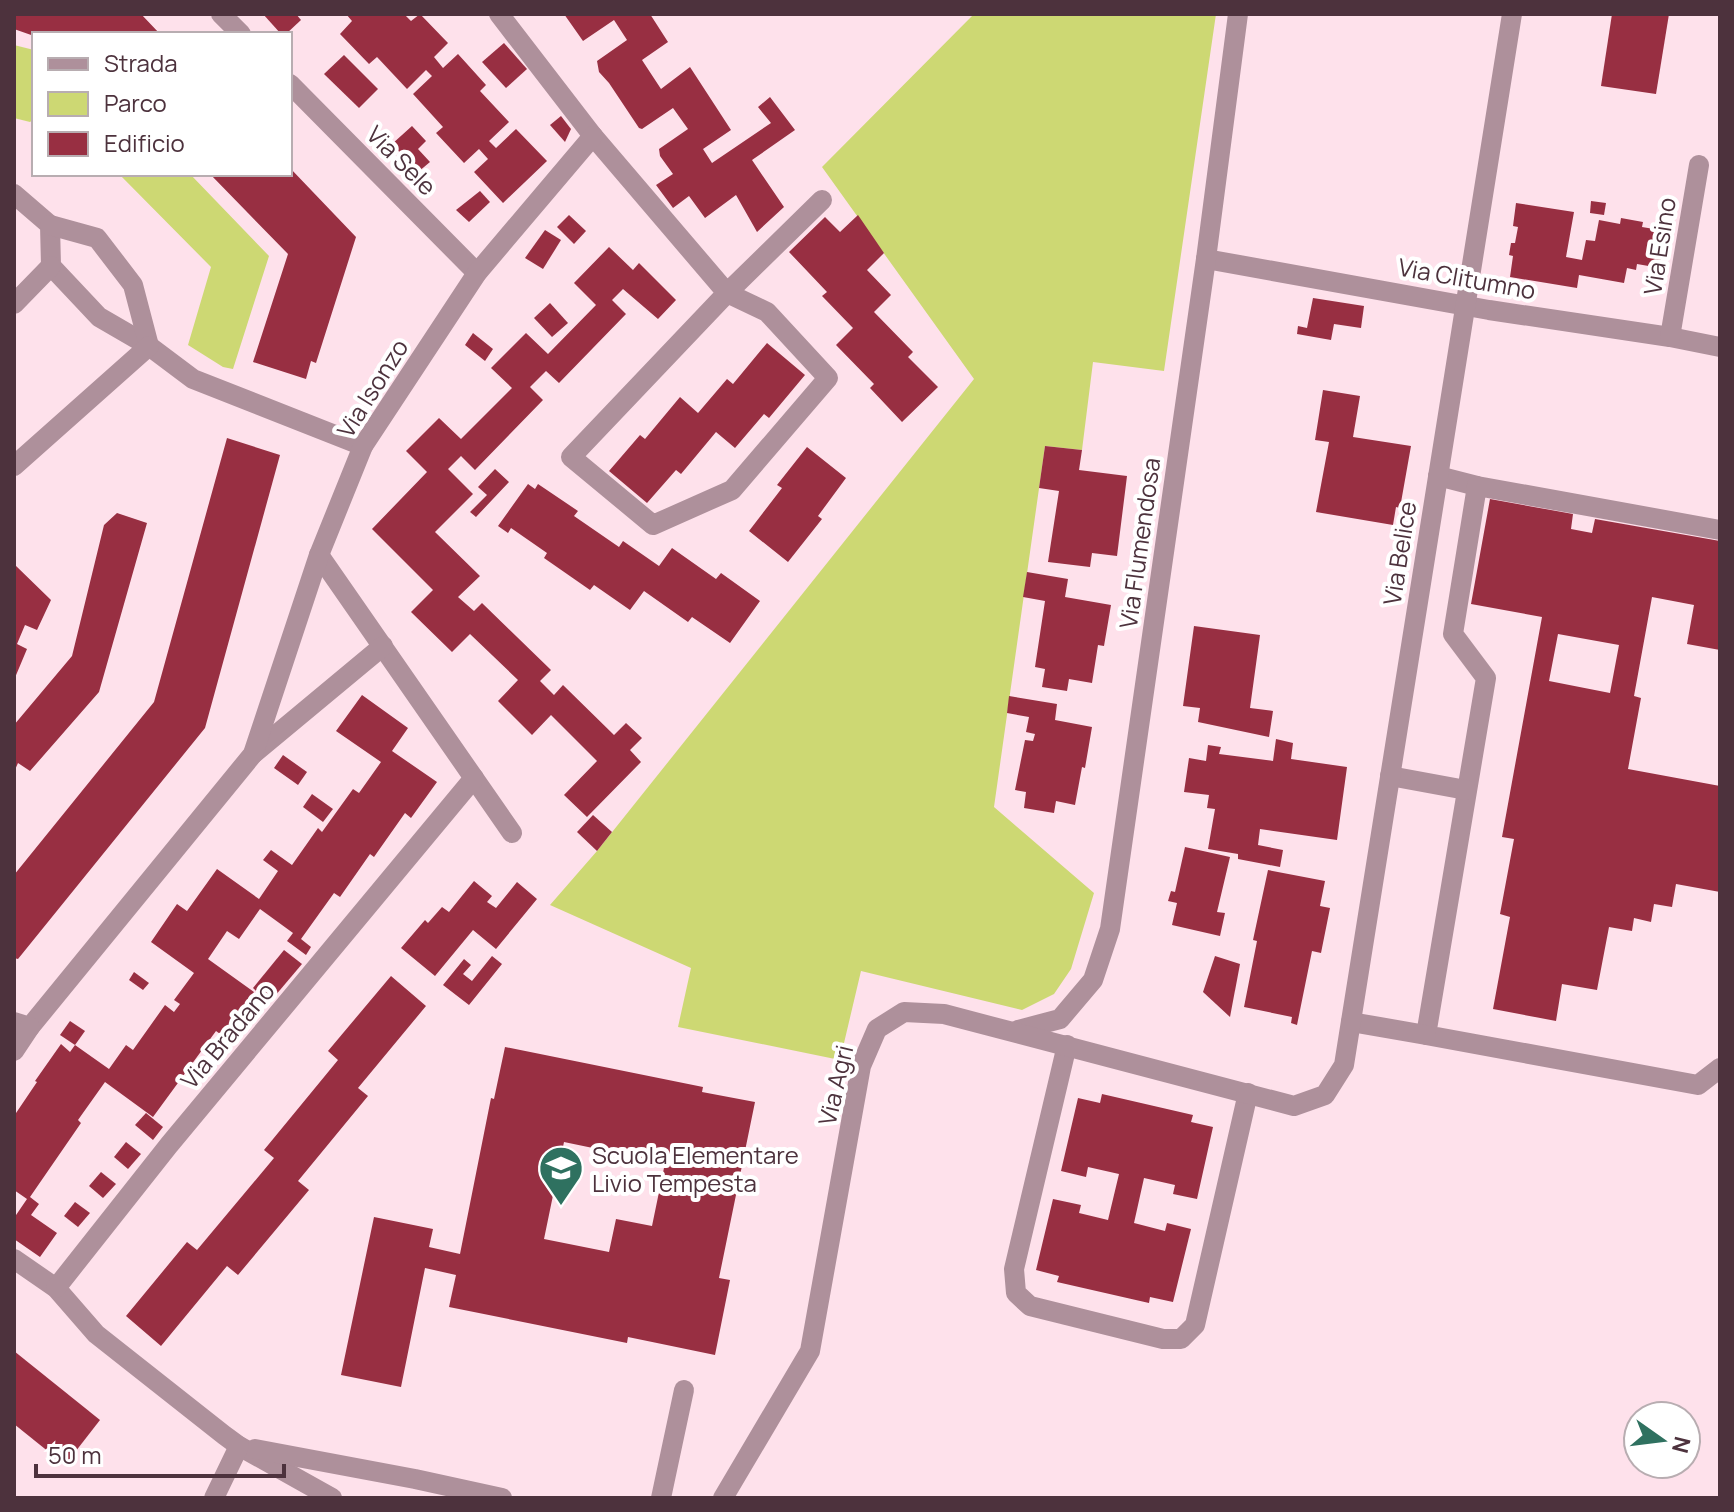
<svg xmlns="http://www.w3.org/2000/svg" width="1734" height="1512" font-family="Manrope,sans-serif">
	<rect width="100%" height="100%" fill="#fee1eb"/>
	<g fill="#cdd873">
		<polygon points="974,14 1216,14 1164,371 1093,362 1082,450 1045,446 994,807 1094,893 1071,969 1054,994 1022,1010 861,971 840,1060 678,1027 691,968 550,905 597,851 974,379 822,167"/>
		<polygon points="14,45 34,50 34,119 30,122 14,118"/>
		<polygon points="119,174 190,174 269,256 233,369 223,367 188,345 211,267"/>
	</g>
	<g fill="#982f42" fill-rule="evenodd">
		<polygon points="14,14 141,14 160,34 34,34 34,36 14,29"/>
		<polygon points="263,14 296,14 301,20 286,34 281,34"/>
		<polygon points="346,14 404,14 411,21 420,14 448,43 434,57 443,68 458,54 486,85 480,91 509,122 489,141 496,148 516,129 547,161 503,203 474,172 488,159 479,149 464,163 436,133 443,127 413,94 432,76 426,70 407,89 377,57 369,64 340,34 352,21"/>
		<polygon points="564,14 650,14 668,42 642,60 661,89 690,67 731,130 703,149 712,163 771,123 758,107 770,97 795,130 752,160 784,207 757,232 736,195 705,218 689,196 673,208 656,185 673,174 660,156 659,149 688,129 673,108 642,129 639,128 609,83 599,72 597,61 627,40 614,20 583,41"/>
		<polygon points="1612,14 1669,14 1656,94 1601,86"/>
		<polygon points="504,43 527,69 506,88 482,62"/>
		<polygon points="344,55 378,89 359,108 324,74"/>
		<polygon points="561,116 571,129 565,142 550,125"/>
		<polygon points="412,126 426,141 418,149 430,162 418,172 392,144"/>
		<polygon points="290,168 356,237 316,363 311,361 306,379 253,362 288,254 210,174 290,174"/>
		<polygon points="480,191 490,202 469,222 456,210"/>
		<polygon points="1591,201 1606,203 1604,215 1590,213"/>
		<polygon points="1516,203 1574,212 1566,257 1582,260 1586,240 1595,241 1599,220 1620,224 1621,218 1643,222 1642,227 1666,231 1660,268 1637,264 1636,270 1627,268 1624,283 1579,275 1577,288 1510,277 1513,256 1509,255 1511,243 1515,243 1518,227 1513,226"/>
		<polygon points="569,215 586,231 574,244 557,227"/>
		<polygon points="858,215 884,253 867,270 891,295 874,312 913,352 908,357 938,387 902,422 870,388 874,384 836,345 853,328 822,296 827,292 789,252 825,217 840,232"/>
		<polygon points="545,230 561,240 543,269 525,258"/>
		<polygon points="609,247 633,270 639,263 676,300 658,319 623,289 612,300 626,314 559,383 546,371 530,387 543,400 475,470 461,456 448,469 473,494 435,532 480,576 458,597 474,611 482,603 551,670 540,681 554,695 563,685 614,735 626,723 642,738 630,750 641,762 587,817 564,795 597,761 551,715 532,735 498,701 518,680 470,634 452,652 411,612 433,590 372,529 427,472 406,451 439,418 461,439 512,388 491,368 526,333 548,354 596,305 574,283"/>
		<polygon points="1313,298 1364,306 1361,328 1334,324 1331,340 1297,334 1298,326 1307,328"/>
		<polygon points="550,303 568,323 552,337 534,318"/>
		<polygon points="473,333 493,349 485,361 465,345"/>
		<polygon points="767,343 805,375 769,418 764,414 735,448 716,432 681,474 676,470 647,503 609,471 640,435 645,439 680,397 698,413 727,379 733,384"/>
		<polygon points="1323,390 1360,396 1353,437 1411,446 1400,508 1396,507 1393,525 1316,512 1329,442 1315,440"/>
		<polygon points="227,438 280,455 205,728 18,959 14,958 14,875 154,702"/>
		<polygon points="1045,446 1082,450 1079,470 1127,476 1117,556 1092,553 1090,567 1048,562 1059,491 1039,488"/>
		<polygon points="807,447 846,478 818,516 822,519 788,562 749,531 782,488 777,485"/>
		<polygon points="495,469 509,482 476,517 470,512 487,495 478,487"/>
		<polygon points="528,484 535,489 538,484 578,511 574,516 619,547 623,541 659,566 672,548 716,579 721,573 760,601 730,643 692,617 688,622 644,591 630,610 594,585 590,590 544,558 547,553 511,528 508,533 498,526"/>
		<path d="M 1490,499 L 1573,514 L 1571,529 L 1592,533 L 1595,519 L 1720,541 L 1720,650 L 1687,644 L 1694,605 L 1652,597 L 1634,696 L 1641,698 L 1628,769 L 1720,786 L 1720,892 L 1676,884 L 1672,907 L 1654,904 L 1651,922 L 1634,918 L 1632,931 L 1609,927 L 1597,990 L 1562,984 L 1556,1021 L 1493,1009 L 1510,917 L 1500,914 L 1514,839 L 1502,837 L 1542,617 L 1471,604 ZM 1558,634 L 1619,645 L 1610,693 L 1549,681 Z"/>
		<polygon points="117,513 147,523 99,692 30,771 18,763 14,772 14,725 72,656 104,525"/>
		<polygon points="14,564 51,600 37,630 25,625 17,644 27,649 14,680"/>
		<polygon points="1027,572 1068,579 1065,597 1111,605 1104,646 1098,645 1092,683 1069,679 1067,691 1042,687 1045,669 1035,667 1045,601 1023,597"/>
		<polygon points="1194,626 1260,635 1250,708 1273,711 1269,737 1198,722 1200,708 1183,706"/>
		<polygon points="362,695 408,728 392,751 437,782 411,818 405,813 374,857 370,854 340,897 334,893 301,939 311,947 306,955 287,941 293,933 260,909 239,939 227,931 208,959 254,992 223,1036 216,1031 153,1117 105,1082 78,1120 81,1123 30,1197 39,1204 31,1215 57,1233 40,1257 14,1239 14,1218 27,1199 14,1190 14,1116 37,1082 35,1081 61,1044 70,1052 75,1045 109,1069 126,1045 133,1050 165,1005 174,1012 180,1004 174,1000 194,973 151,942 177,904 187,911 217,869 259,899 278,871 263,860 271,850 292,865 318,828 322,832 353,789 359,793 381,762 336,731"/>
		<polygon points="1009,696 1057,704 1055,720 1092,727 1085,768 1082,767 1075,805 1056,801 1054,813 1024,808 1026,792 1015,790 1025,740 1033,741 1035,734 1026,732 1029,717 1007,713"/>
		<polygon points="1276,739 1293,743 1291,759 1347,767 1337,840 1260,829 1258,845 1283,850 1280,867 1238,859 1238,854 1208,849 1215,809 1207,808 1209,795 1184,792 1189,758 1206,761 1208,745 1221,747 1219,754 1273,761"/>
		<polygon points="283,755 307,772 298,785 274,768"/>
		<polygon points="312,794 333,809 323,822 303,807"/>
		<polygon points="593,815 612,832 597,851 577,832"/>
		<polygon points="1185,847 1230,857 1217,912 1225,913 1220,936 1172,925 1177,903 1168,901 1171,891 1175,892"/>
		<polygon points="1268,870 1325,881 1320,906 1330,908 1321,953 1312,951 1297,1025 1291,1023 1292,1017 1244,1007 1257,941 1253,940"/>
		<polygon points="474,881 492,896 487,902 496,908 517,882 537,899 496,949 473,930 435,976 401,948 425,920 428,923 442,907 449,912"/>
		<polygon points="284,950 302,964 269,1003 253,988"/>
		<polygon points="492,956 502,964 469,1005 443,985 464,959 471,965 463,974 472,981"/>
		<polygon points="1215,956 1240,964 1230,1017 1203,992"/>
		<polygon points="134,972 149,983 143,990 129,980"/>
		<polygon points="391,976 426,1006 358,1088 368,1096 298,1181 309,1190 238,1275 227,1266 161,1346 126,1316 187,1242 197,1250 274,1158 264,1150 338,1060 328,1051"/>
		<polygon points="70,1021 85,1031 75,1045 60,1035"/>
		<path d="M 505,1047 L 703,1087 L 702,1092 L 755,1102 L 719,1278 L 730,1280 L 715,1355 L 628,1337 L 627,1343 L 449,1307 L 456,1275 L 425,1268 L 401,1387 L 341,1375 L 374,1217 L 433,1229 L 429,1247 L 460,1254 L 491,1098 L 494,1099 ZM 564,1142 L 665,1163 L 652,1226 L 616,1219 L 609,1252 L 544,1239 Z"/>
		<polygon points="1102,1094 1193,1115 1191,1122 1213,1127 1197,1199 1173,1194 1175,1185 1144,1178 1134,1223 1165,1231 1167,1223 1191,1229 1173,1302 1150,1297 1149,1303 1057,1282 1059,1276 1036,1270 1053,1199 1081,1205 1079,1213 1108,1220 1119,1174 1088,1167 1086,1177 1061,1171 1078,1098 1100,1103"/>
		<polygon points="146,1113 163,1127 153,1140 135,1125"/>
		<polygon points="126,1142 141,1154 128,1169 114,1157"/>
		<polygon points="101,1172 116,1184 103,1198 89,1186"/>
		<polygon points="75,1202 90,1213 78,1227 64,1216"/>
		<polygon points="14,1351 100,1420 65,1465 14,1424"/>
	</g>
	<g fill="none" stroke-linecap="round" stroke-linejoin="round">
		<g stroke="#ae909b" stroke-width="20">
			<polyline points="221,14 241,34"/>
			<polyline points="499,14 593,136 727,293 571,457 653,525 732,490 828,378 767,312 727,293 822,200"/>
			<polyline points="290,84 477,273"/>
			<polyline points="14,194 50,225 51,266 99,317 149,346 193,379 363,446"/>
			<polyline points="50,225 97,238 133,285 149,346"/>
			<polyline points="1206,259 1489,310 1670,337 1720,347"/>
			<polyline points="14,304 51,266"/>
			<polyline points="1670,337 1699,165"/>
			<polyline points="14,466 149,346"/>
			<polyline points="1438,476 1477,486"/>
			<polyline points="1720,530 1477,486 1453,634 1486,678 1426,1035 1698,1085 1720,1068"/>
			<polyline points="319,555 512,833"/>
			<polyline points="253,754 383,646"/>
			<polyline points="1390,776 1466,790"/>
			<polyline points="14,1022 30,1027 253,754 319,555 363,446 477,273 593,136"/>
			<polyline points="1351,1022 1426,1035"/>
			<polyline points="1018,1030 1060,1019 1093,980 1110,929 1206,259 1238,14"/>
			<polyline points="1067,1045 1014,1269 1016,1293 1030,1306 1163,1339 1181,1339 1195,1325 1248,1093"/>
			<polyline points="14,1051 30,1027"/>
			<polyline points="14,1259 56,1288 96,1334 224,1435 239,1446 332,1498"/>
			<polyline points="56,1288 169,1145 474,778"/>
			<polyline points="255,1449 415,1479 502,1498"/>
			<polyline points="214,1498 239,1446"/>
			<polyline points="661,1498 684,1390"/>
			<polyline points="723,1498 810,1351 861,1066 877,1029 904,1012 944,1014 1294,1106 1325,1095 1344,1065 1512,14"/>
		</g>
	</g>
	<defs>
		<g id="school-pin" transform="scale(2.3)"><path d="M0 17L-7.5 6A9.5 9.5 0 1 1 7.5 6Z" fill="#2f7160" stroke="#fff"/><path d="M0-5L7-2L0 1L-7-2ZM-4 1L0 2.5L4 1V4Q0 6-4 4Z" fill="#fff"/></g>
	</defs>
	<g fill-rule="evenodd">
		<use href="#school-pin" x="561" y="1168"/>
	</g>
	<g text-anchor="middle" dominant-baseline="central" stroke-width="8" stroke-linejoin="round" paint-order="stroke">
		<g font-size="24" fill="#4d323d" stroke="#fff">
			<text transform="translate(402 160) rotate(45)">Via Sele</text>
			<text transform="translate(1659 246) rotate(-81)">Via Esino</text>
			<text transform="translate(1467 278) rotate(10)">Via Clitumno</text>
			<text transform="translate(372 388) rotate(-58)">Via Isonzo</text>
			<text transform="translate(1139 543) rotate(-82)">Via Flumendosa</text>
			<text transform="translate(1399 553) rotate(-81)">Via Belice</text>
			<text transform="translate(227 1035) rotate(-50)">Via Bradano</text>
			<text transform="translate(835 1085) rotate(-77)">Via Agri</text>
		</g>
		<g font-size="24" fill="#4d323d" stroke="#fff" text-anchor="start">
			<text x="592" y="1154">Scuola Elementare<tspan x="592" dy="28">Livio Tempesta</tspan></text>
		</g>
	</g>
	<rect width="1734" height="1512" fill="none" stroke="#4d323d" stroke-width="32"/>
	<rect x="32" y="32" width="260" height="144" fill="#ffffff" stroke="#b8adb1" stroke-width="2"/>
	<rect x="48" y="58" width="40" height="12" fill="#ae909b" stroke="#b8adb1" stroke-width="2"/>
	<text x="104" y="72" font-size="24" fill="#4d323d">Strada</text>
	<rect x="48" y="92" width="40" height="24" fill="#cdd873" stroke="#b8adb1" stroke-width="2"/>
	<text x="104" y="112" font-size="24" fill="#4d323d">Parco</text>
	<rect x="48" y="132" width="40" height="24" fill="#982f42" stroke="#b8adb1" stroke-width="2"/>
	<text x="104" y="152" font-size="24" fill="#4d323d">Edificio</text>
	<g transform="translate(1662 1440) rotate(104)"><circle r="38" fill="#ffffff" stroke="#b8adb1" stroke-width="2"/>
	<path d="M0-6L14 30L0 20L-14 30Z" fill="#2f7160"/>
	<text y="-12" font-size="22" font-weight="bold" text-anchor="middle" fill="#4d323d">N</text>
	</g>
	<path d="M36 1464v12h248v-12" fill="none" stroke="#4d323d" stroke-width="4"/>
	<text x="48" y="1464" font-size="24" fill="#4d323d" stroke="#ffffff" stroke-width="6" paint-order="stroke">50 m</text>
</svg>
